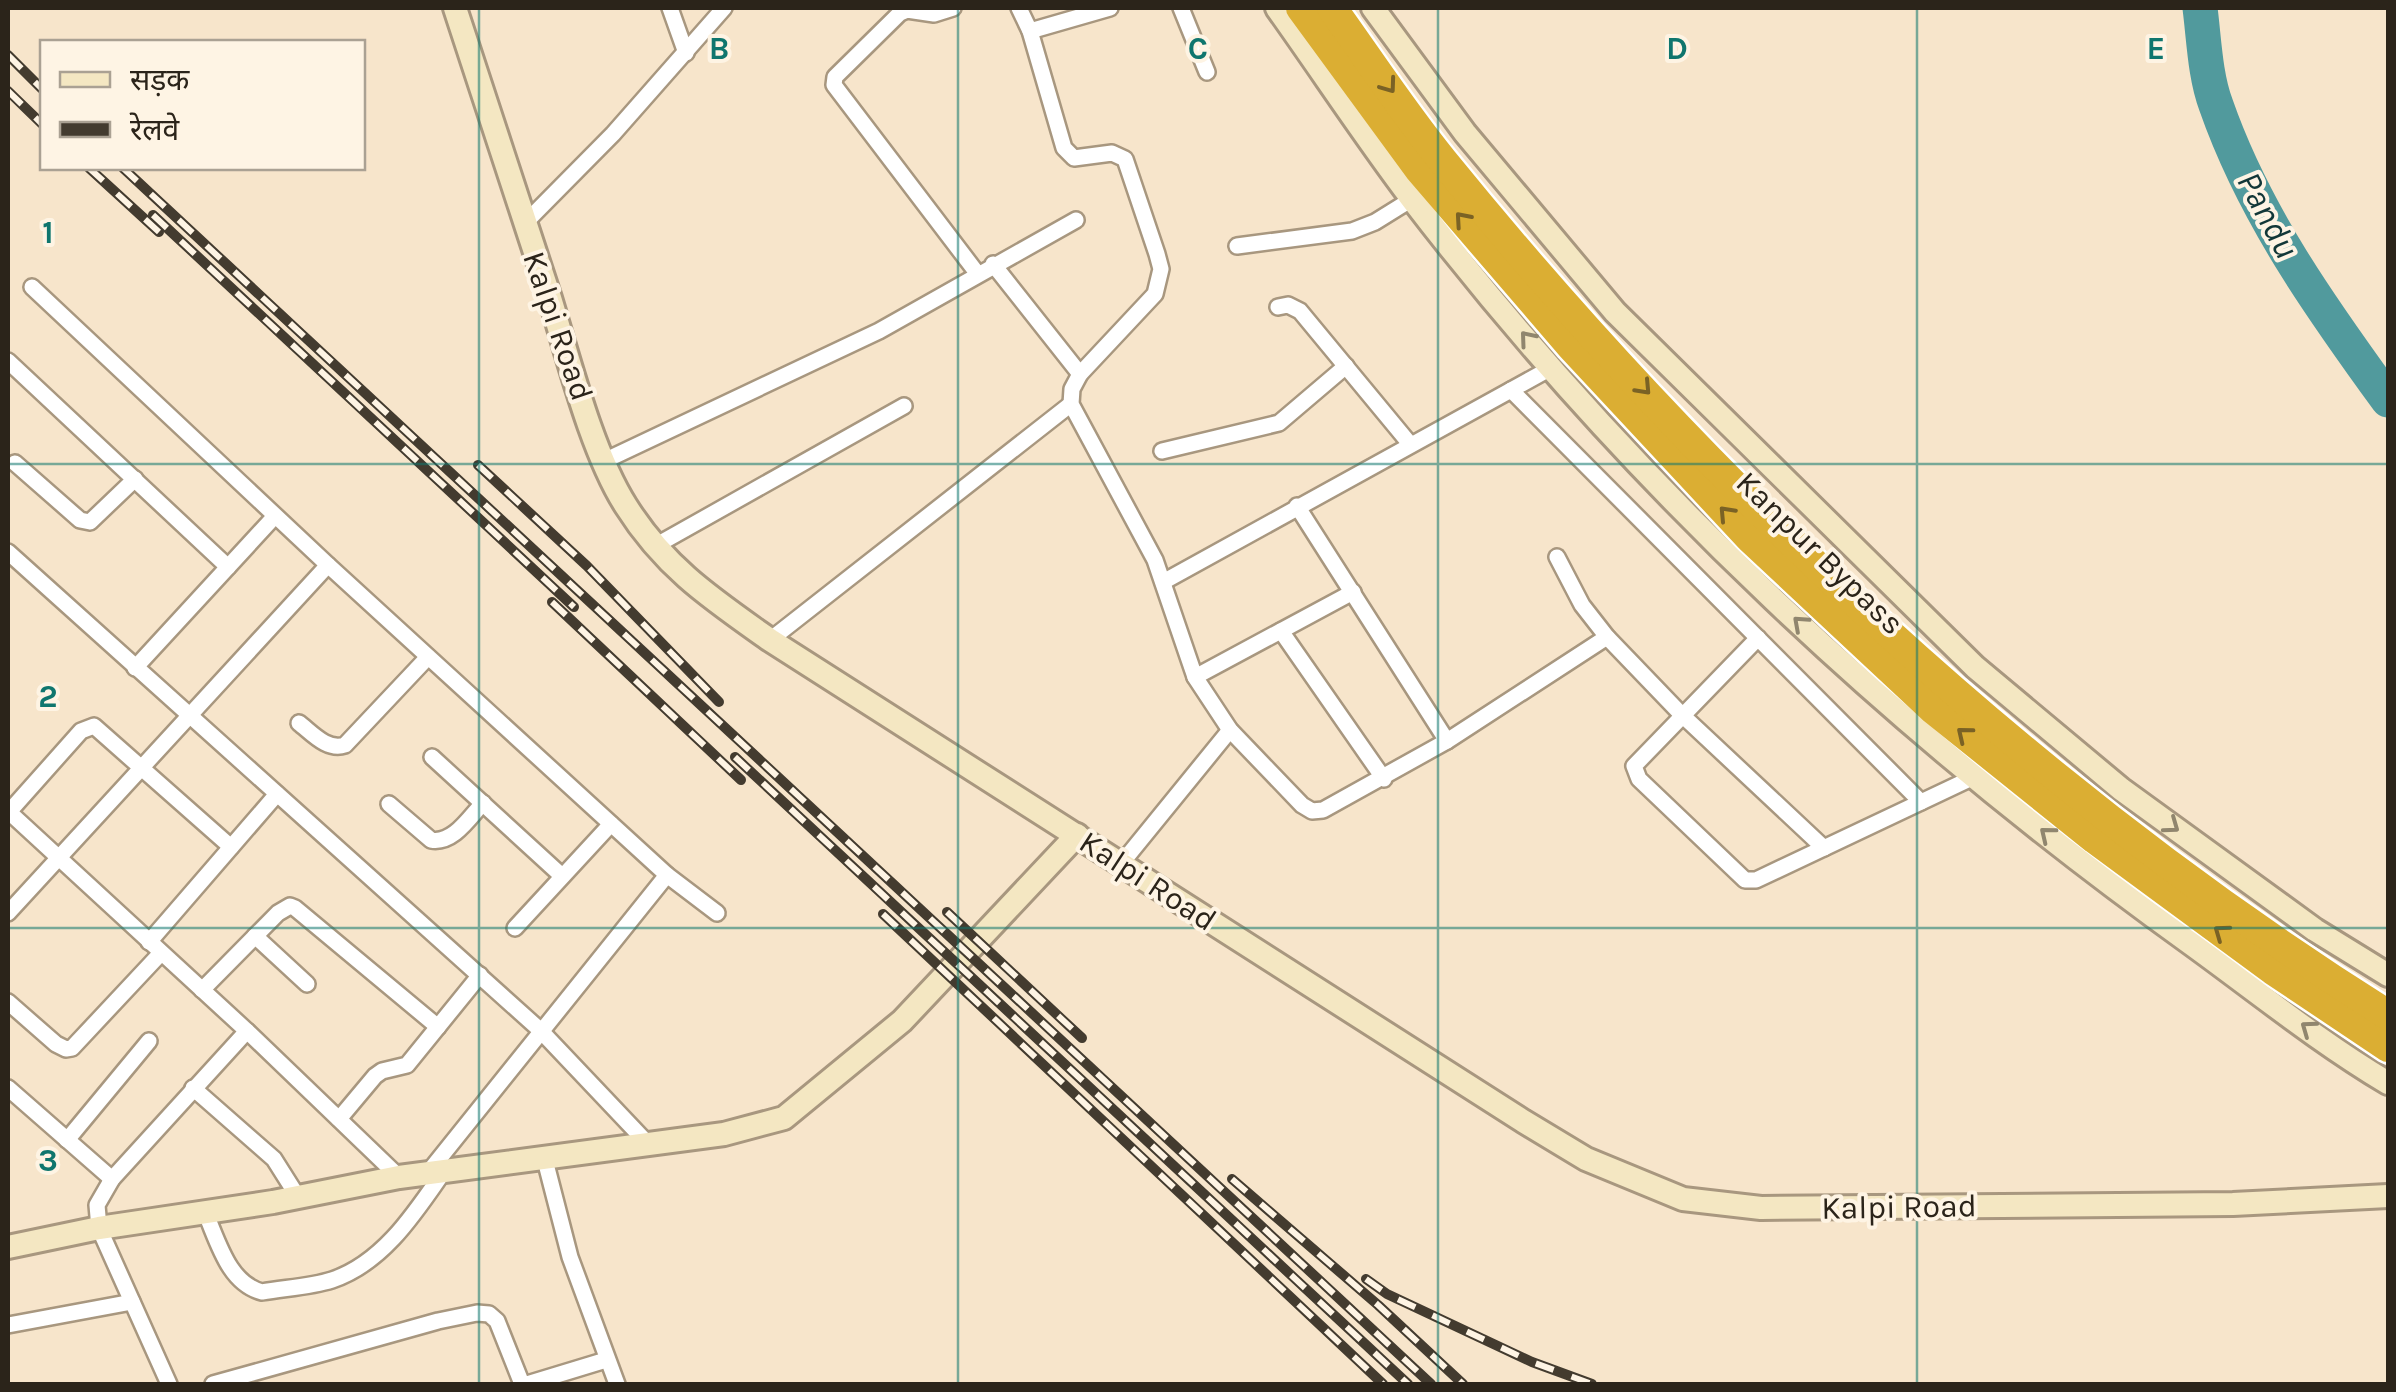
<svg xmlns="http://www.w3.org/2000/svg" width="2396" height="1392" font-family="Karla,'Noto Sans Devanagari',sans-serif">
	<rect width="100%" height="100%" fill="#f7e5cb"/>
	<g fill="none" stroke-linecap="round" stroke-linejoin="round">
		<path stroke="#519a9d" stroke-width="35" d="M 2200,8 C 2204,39 2205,76 2216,105 C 2254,214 2321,308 2388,400"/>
		<g stroke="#a8977f" stroke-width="20">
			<g id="street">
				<polyline points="670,8 686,53"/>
				<polyline points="953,8 934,14 907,10 900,13 835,77 834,85 977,273"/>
				<polyline points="1019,8 1030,31 1064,148 1074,158 1112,153 1125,159 1157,254 1161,269 1155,294 1080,374 1072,389 1071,404 1155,560 1195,677 1230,730 1302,805 1312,811 1323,810 1447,741 1607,637"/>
				<polyline points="1181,8 1207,72"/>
				<polyline points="1030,31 1110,8"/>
				<polyline points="524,224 613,134 724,8"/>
				<polyline points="1237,246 1352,231 1375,222 1412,199"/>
				<polyline points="993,264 1080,374"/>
				<polyline points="32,287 328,565 667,875 427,1174"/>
				<polyline points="1278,307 1288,305 1300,311 1410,444"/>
				<polyline points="8,361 228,567"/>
				<polyline points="1511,390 1921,802"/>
				<polyline points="1162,451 1279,423 1346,366"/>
				<polyline points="604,461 879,331 1076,220"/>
				<polyline points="15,463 80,520 90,522 135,479"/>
				<polyline points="1297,506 1447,741"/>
				<polyline points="655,546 904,406"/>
				<polyline points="8,552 540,1030 649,1145"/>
				<polyline points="1557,557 1582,605 1607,637 1681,714 1824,848"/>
				<polyline points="1163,582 1551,368"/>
				<polyline points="1281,631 1384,779"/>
				<polyline points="1758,638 1634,766 1639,779 1745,880 1756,880 1976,776"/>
				<polyline points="770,640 1071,404"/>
				<polyline points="135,668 275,516"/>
				<polyline points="1195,677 1353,592"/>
				<path d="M 299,723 C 312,733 327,751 345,745 L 428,657"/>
				<polyline points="432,757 562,876"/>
				<path d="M 389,804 L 431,840 C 453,844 469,818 483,803"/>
				<polyline points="8,811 247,1031 399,1177"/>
				<polyline points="8,813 81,731 94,726 231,847"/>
				<polyline points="1121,864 1230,730"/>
				<polyline points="667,875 717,913"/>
				<polyline points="8,913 328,565"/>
				<polyline points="515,928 611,824"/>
				<polyline points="255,936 307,984"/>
				<polyline points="149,942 277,794"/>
				<polyline points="202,990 278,913 290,906 295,908 438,1027"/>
				<polyline points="8,1002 56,1044 66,1049 72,1048 161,953"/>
				<polyline points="8,1088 112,1179"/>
				<polyline points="193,1088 274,1159 298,1197"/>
				<polyline points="339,1119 375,1076 382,1071 407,1065 480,975"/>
				<polyline points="67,1140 149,1041"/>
				<polyline points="545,1160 570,1257 617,1384"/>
				<path d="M 205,1212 C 218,1241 228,1283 262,1292 C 284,1288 310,1287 332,1280 C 383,1263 415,1213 444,1171"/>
				<polyline points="8,1325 132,1302"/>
				<polyline points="169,1384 99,1228 97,1205 112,1179 247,1031"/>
				<polyline points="213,1384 438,1321 477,1313 489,1314 497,1321 522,1384"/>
				<polyline points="527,1384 606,1360"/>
			</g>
		</g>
		<g stroke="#a8977f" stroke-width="28">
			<g id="secondary">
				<path d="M 455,8 C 486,105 519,201 550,298 C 569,360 592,453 626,506 C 665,568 712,599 770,640 L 1523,1121 L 1586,1159 L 1683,1199 L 1761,1208 L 2233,1204 L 2388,1196"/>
				<path d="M 1277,8 C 1322,71 1365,137 1412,199 C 1631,485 1899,734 2190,943 C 2255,990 2319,1042 2388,1083"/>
				<polyline points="1373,8 1465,133 1615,312 1975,667 2121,789 2315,930 2388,975"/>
				<polyline points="8,1247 99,1228 273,1202 399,1177 724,1134 784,1118 902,1021 1077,835"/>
			</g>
		</g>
		<g stroke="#fff" stroke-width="35">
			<g id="highway">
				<polyline points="1301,8 1419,169 1571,346 1750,538 1933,709 2095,839 2273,970 2388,1047"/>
				<path d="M 1332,8 C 1368,58 1403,112 1443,161 C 1707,486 2033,792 2388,1015"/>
			</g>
		</g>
		<use href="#street" stroke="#fff" stroke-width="15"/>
		<use href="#secondary" stroke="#f4e7c2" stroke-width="22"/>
		<use href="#highway" stroke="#dbae33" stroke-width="30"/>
		<g stroke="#433b2f" stroke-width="10">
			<g id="rail">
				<polyline points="8,55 42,89"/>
				<polyline points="8,91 42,124"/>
				<polyline points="89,168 159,232"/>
				<polyline points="123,168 1431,1384"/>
				<polyline points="153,215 574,607"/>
				<polyline points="478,465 587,566 719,702"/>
				<polyline points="552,602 741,780"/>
				<polyline points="735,757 1408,1384"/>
				<polyline points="947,912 1082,1038"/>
				<polyline points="883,914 1383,1384"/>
				<polyline points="1232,1179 1378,1305 1463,1384"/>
				<polyline points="1366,1279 1387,1294 1532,1362 1592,1384"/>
			</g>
		</g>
		<use href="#rail" stroke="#fef4e4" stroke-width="6" stroke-dasharray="19" stroke-linecap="butt"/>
	</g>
	<defs><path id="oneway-chevron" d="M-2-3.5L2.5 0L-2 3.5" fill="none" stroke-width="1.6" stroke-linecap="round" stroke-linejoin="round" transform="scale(2.5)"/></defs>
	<g stroke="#7a6225">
		<use href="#oneway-chevron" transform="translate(1389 86) rotate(54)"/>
		<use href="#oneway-chevron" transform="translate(1462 219) rotate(-131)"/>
		<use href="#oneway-chevron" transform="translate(1644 388) rotate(47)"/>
		<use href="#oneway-chevron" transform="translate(1726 513) rotate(-133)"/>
		<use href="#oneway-chevron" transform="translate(1964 734) rotate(-141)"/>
		<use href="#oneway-chevron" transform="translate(2221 932) rotate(-144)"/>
	</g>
	<g stroke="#90866e">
		<use href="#oneway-chevron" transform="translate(1527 338) rotate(-130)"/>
		<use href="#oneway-chevron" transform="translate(1800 623) rotate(-138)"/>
		<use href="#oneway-chevron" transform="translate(2172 826) rotate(36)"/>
		<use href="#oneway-chevron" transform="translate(2047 834) rotate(-141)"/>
		<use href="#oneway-chevron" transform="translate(2308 1028) rotate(-144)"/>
	</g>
	<path fill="none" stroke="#0f766e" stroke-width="2.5" stroke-opacity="0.55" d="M 479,8 L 479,1384M 958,8 L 958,1384M 1438,8 L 1438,1384M 1917,8 L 1917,1384M 8,464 L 2388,464M 8,928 L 2388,928"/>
	<g text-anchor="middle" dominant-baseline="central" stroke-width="8" stroke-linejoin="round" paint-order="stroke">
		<g font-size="32" fill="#2b241a" stroke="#fef4e4">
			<text transform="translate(558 326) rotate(71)">Kalpi Road</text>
			<text transform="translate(1820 553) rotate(44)">Kanpur Bypass</text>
			<text transform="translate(1148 881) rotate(33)">Kalpi Road</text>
			<text transform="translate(1899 1207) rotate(-1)">Kalpi Road</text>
		</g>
		<g font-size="35" font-style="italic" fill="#123738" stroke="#fef4e4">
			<text transform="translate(2268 215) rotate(62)">Pandu</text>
		</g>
	</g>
	<g font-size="32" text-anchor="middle" font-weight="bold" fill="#0f766e" stroke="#fef4e4" stroke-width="8" stroke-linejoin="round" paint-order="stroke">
		<text x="719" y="59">B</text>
		<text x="1198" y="59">C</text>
		<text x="1677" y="59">D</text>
		<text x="2156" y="59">E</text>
		<text x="48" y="243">1</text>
		<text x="48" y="707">2</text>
		<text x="48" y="1171">3</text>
	</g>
	<rect width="2396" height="1392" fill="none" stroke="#2b241a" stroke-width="20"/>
	<rect x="40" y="40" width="325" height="130" fill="#fef4e4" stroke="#aaa193" stroke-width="2.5"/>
	<rect x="60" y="72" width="50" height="15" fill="#f4e7c2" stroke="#aaa193" stroke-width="2.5"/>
	<text x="130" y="90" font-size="30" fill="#2b241a">सड़क</text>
	<rect x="60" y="122" width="50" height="15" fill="#433b2f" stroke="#aaa193" stroke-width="2.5"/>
	<text x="130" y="140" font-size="30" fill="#2b241a">रेलवे</text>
</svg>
